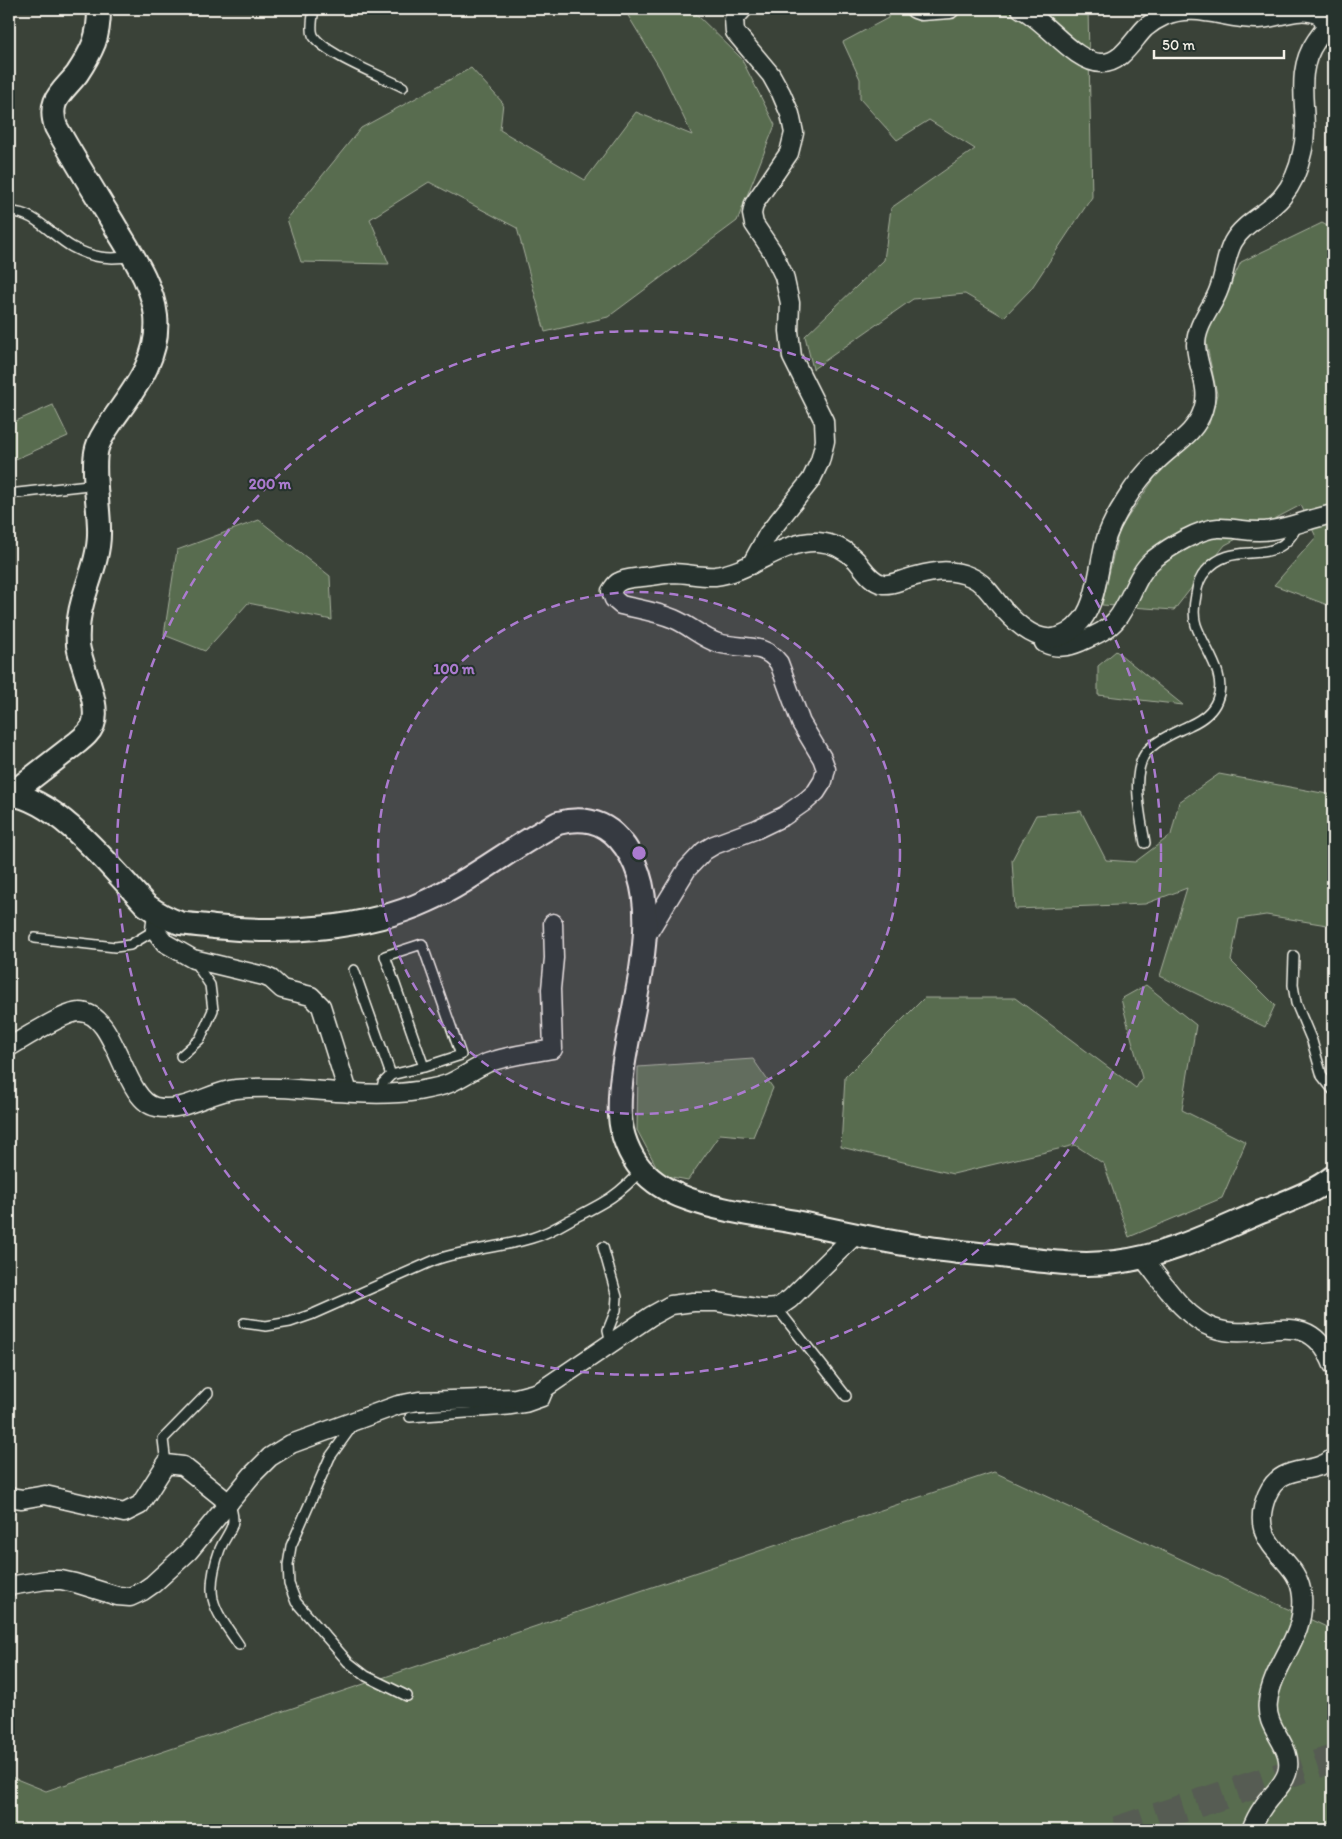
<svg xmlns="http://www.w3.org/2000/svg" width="1342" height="1839" font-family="Itim,sans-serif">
	<rect width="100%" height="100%" fill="#3a4238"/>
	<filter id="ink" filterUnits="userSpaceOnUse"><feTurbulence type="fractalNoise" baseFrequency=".02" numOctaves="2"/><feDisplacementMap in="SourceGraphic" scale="10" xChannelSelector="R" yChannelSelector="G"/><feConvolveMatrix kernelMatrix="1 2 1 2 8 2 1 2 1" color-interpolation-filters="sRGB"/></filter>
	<g filter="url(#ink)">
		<g fill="#586c50" stroke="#a6ae9c">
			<polygon points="624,9 691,9 741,58 775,125 737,221 608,317 545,332 517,228 429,182 370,219 389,264 301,262 287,219 361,128 471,68 503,103 500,130 585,180 636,112 692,135 661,70"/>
			<polygon points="888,9 1088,9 1092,197 1031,289 1004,317 965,294 913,299 813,369 805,336 884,260 891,208 975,149 929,120 897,140 860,99 860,79 843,42 888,18"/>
			<polygon points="1322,223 1333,229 1333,607 1274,585 1316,537 1301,505 1225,545 1174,610 1102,605 1119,530 1158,473 1209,424 1217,394 1205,337 1241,262"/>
			<polygon points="53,405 68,436 9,462 9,424"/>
			<polygon points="259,520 330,576 332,620 248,603 205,651 164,635 177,550"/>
			<polygon points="1116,651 1183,705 1098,695 1098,666"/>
			<polygon points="1219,774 1333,795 1333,926 1266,915 1239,919 1231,961 1275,1005 1265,1027 1160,976 1187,888 1145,904 1015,909 1012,860 1036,815 1081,811 1106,860 1135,862 1171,835 1179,802"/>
			<polygon points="1146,985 1196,1025 1182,1110 1246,1142 1222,1198 1129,1237 1104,1164 1075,1145 953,1174 841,1147 845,1077 924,998 1015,998 1136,1088 1142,1078 1121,999"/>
			<polygon points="753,1059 773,1088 753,1137 720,1134 688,1180 661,1175 637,1130 638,1067"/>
			<polygon points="994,1472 1333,1630 1333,1830 9,1830 9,1776 46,1791"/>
		</g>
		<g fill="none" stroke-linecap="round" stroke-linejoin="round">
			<polyline stroke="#565c52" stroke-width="28" stroke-dasharray="28 14" stroke-linecap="butt" points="1117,1830 1333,1759"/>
			<g stroke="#f4f1e8" stroke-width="12">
				<g id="service">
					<path d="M 314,9 C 313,16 310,28 313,35 C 322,53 384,77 403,87"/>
					<path d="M 9,212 C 33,210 52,236 72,247 C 92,258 110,260 132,256"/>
					<polyline points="9,494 97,484"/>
					<path d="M 1145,843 C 1141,817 1128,768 1150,748 C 1162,737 1176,732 1190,725 C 1201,720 1212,713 1217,700 C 1228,675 1204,649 1196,625 C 1193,616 1194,605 1196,595 C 1197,587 1200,577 1206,571 C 1234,536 1277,573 1298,524"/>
					<polyline points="35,938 115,947 130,945 155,930"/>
					<polyline points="1294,956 1293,985 1296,1003 1312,1041 1322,1076 1333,1090"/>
					<polyline points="354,970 391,1075"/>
					<polyline points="181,1056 200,1039 213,1010 210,985 194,961"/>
					<polyline points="381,1094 383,1083 391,1075 424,1067 461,1055 422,944 385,956 424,1067"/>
					<polyline points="603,1247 617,1297 616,1310 608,1330 611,1343"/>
					<polyline points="777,1308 846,1396"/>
					<path d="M 244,1323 L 266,1326 L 290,1322 L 313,1314 L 435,1260 C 467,1249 500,1248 532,1238 C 546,1234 558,1227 570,1220 C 601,1204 618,1197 641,1170"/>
					<polyline points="410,1417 508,1410 527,1407 544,1401 549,1389"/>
					<polyline points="353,1425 330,1457 291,1546 288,1565 289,1584 296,1602 348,1662 366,1676 407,1696"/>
					<polyline points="166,1464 163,1439 208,1393"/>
					<path d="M 229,1503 C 239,1527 228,1530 220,1549 C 215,1563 210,1584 213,1599 C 217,1616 230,1631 239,1645"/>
				</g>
			</g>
			<g stroke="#f4f1e8" stroke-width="21">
				<g id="minor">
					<polyline points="743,9 734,19 735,32 771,75 781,93 790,114 794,133 789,153 754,204 752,214 754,224 772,251 784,276 790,303 789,331 792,357 824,421 825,441 820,461 811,480 768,534 751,565"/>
					<polyline points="915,9 921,11 950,9"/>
					<path d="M 1021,9 C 1046,20 1074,63 1102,63 C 1122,63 1133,40 1145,28 C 1151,23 1157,19 1164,16 C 1194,2 1227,20 1258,19 C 1280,18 1300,5 1321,16 L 1326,27"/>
					<path d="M 1044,643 C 1057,649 1068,647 1080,642 C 1093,636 1107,631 1116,620 C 1131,602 1135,575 1154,559 C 1169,547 1199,529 1218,528 C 1236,527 1251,534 1271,530 C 1292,527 1312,518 1333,514"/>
					<polyline points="157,913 155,930 165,943 193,959 264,976 271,979 282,989 311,996 321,1006 348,1092"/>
					<path d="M 646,936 L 687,869 L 704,851 L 714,845 L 757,829 L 784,816 L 807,800 L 816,792 L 823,781 L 826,769 L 822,758 L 801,723 L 779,663 C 762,641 742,650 718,643 C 702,638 689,625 674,619 C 657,612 638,609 621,605 L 614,599 L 611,591 C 614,587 615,584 619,582 C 625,578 635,578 642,577 C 652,576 663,574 673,573 C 687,573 701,577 715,576 C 751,572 782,540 818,542 C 833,543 846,550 856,560 C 864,569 871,582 883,584 C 891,585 899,581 906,579 C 928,572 950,567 971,577 C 987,584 994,600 1005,611 C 1028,636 1055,653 1082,620 C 1096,603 1099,567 1104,545 C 1108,530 1116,515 1125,501 C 1133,488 1143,474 1155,463 C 1172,445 1195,435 1203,410 C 1211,387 1197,368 1196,345 C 1196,324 1213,307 1219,289 C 1225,274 1225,257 1233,242 C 1244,222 1268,214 1282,197 C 1292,185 1299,168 1302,153 C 1312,115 1291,77 1316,41 C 1322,33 1324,28 1333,25"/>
					<path d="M 9,1047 C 23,1039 65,1012 79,1012 C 117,1011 123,1101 156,1107 C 183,1113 210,1092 236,1089 C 296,1083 357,1100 417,1091 C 428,1089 441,1087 450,1083 C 463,1077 474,1069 487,1063 C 508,1055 531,1053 553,1049 L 551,989 L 554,958 L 553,923"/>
					<path d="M 1143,1258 C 1162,1281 1184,1318 1213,1328 C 1260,1345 1307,1301 1333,1365"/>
					<polyline points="9,1497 22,1499 45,1495 124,1513 140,1505 166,1464 183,1466 229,1503"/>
					<polyline points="9,1586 46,1580 61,1580 75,1583 117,1596 130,1597 143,1591 153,1584 189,1551 252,1475 270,1457 291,1444 398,1405 419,1401 516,1398 539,1392 651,1316 671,1305 693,1302 717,1302 763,1309 777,1308 790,1299 855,1235"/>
					<path d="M 1251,1830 C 1254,1822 1258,1814 1263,1807 C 1271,1795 1283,1786 1287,1773 C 1295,1746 1264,1730 1268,1702 C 1272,1665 1306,1637 1302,1596 C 1299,1554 1245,1549 1267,1495 C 1282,1461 1312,1477 1333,1458"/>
				</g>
			</g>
			<g stroke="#f4f1e8" stroke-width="26">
				<g id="tertiary">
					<path d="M 9,794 C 58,799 113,870 146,905 C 157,913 167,919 180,923 C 191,925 203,925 214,927 C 283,934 364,930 427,901 C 473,880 513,846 558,823 C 582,817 602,820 619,839 C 680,908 615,1034 620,1116 C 621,1134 629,1155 641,1169 C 653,1183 671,1193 688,1199 C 724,1212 763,1216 800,1223 C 843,1232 886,1242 929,1248 C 955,1252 982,1254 1008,1257 C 1044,1261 1080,1267 1116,1262 C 1168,1256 1214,1232 1261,1212 C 1285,1202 1313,1193 1333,1177"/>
					<path d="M 11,794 L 78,742 C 84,737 90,732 93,725 C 101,704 81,667 78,645 C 77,630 79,614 83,600 C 89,579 99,556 99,534 C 100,510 91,469 97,448 C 100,437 108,427 114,418 C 136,387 160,357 156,316 C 152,281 129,251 112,221 C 93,190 74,159 56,127 C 47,100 62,93 77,74 C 83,65 90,53 94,43 C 98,32 99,20 99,9"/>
				</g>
			</g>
			<use href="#service" stroke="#26332d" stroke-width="9"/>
			<use href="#minor" stroke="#26332d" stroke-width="18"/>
			<use href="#tertiary" stroke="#26332d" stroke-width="22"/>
		</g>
	</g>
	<circle cx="639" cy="853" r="261" fill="#ab7bcf" fill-opacity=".12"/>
	<g fill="none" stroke="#ab7bcf" stroke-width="2.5" stroke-dasharray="9 6">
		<circle cx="639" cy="853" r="261"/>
		<circle cx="639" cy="853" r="522"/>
	</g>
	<circle cx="639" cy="853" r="8" fill="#ab7bcf" stroke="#26332d" stroke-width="2.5"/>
	<g font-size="15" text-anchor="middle" font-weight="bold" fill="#ab7bcf" stroke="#26332d" stroke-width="4" stroke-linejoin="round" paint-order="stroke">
		<text x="270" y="489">200 m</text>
		<text x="454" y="674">100 m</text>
	</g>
	<rect width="1342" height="1839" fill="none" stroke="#26332d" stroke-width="30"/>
	<rect x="15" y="15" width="1312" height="1809" fill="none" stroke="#f4f1e8" stroke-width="2" filter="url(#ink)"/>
	<path d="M1154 50v8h130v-8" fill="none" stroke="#f4f1e8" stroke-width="2.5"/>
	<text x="1162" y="50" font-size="15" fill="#f4f1e8" stroke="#26332d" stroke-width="4" paint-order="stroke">50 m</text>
</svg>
